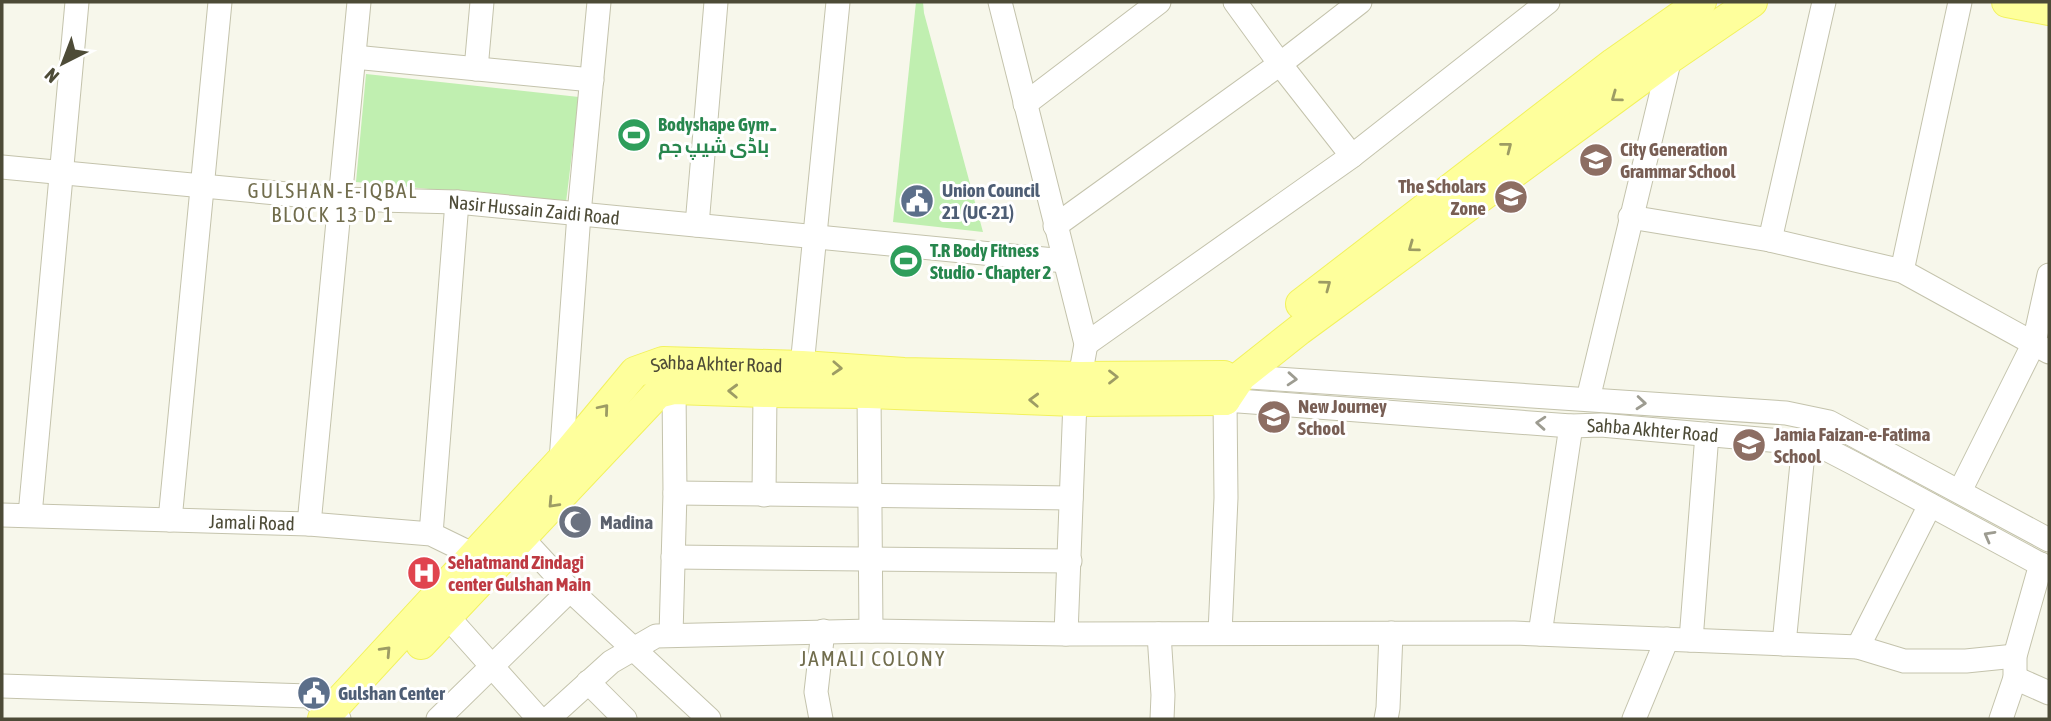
<svg xmlns="http://www.w3.org/2000/svg" width="2051" height="721" font-family="'Asap Condensed',Cairo,sans-serif">
	<rect width="100%" height="100%" fill="#f7f7eb"/>
	<g fill="#c0efb0">
		<polygon points="916,2 923,2 924,13 983,232 893,222"/>
		<polygon points="366,74 579,97 566,202 356,182"/>
	</g>
	<g fill="none" stroke-linecap="round" stroke-linejoin="round">
		<g stroke="#c4c3ac" stroke-width="25">
			<g id="minor">
				<polyline points="1000,2 1086,344 1080,377"/>
				<polyline points="1235,2 1280,64 1352,156"/>
				<polyline points="354,57 592,80"/>
				<polyline points="476,69 482,2"/>
				<polyline points="1025,104 1159,2"/>
				<path id="s1" d="M 2,167 L 340,199 L 457,202 L 1065,261"/>
				<polyline points="1630,217 1770,240 1902,271 2049,352"/>
				<polyline points="697,225 716,2"/>
				<polyline points="1055,226 1280,64 1360,2"/>
				<polyline points="1770,240 1824,2"/>
				<polyline points="1902,271 1960,2"/>
				<polyline points="1086,344 1352,156 1548,2"/>
				<polyline points="802,366 838,2"/>
				<polyline points="1234,376 1786,413 1829,422 2049,540"/>
				<polyline points="869,393 871,631"/>
				<polyline points="1588,399 1670,58"/>
				<polyline points="565,465 561,461 579,214 599,2"/>
				<polyline points="1960,491 2034,343 2049,275"/>
				<polyline points="675,493 1071,498"/>
				<polyline points="764,495 765,392"/>
				<path id="s2" d="M 2,515 L 309,524 L 431,534 L 474,555 L 486,566"/>
				<polyline points="30,515 77,2"/>
				<polyline points="170,520 220,2"/>
				<polyline points="309,524 359,2"/>
				<polyline points="431,534 457,202"/>
				<polyline points="521,537 570,590 709,719"/>
				<polyline points="673,557 1070,561"/>
				<polyline points="447,616 539,719"/>
				<path id="s3" d="M 1220,633 L 1226,498 L 1225,400 L 1571,426 L 1601,425 L 1804,443 L 1828,450 L 1853,463 L 2049,569"/>
				<polyline points="1066,634 1075,401"/>
				<polyline points="1159,634 1163,695 1162,719"/>
				<polyline points="1540,634 1571,426"/>
				<polyline points="671,635 675,493 674,389"/>
				<polyline points="1691,640 1707,434"/>
				<polyline points="1784,644 1804,443"/>
				<polyline points="1858,647 1930,505"/>
				<polyline points="2015,678 2049,693"/>
				<polyline points="588,682 625,719"/>
				<polyline points="2,686 309,696 339,719"/>
				<polyline points="438,719 570,590"/>
				<polyline points="548,719 611,662 656,636 871,631 1066,634 1514,633 1858,647 1904,661 1966,661 2015,656"/>
				<polyline points="821,719 816,692 823,631"/>
				<polyline points="1386,719 1388,708 1391,633"/>
				<polyline points="1634,719 1667,639"/>
				<polyline points="2001,719 2015,678 2015,656 2041,564"/>
			</g>
		</g>
		<g stroke="#f2f25e" stroke-width="32">
			<g id="major">
				<polyline points="2007,2 2049,10"/>
				<polyline points="1301,304 1614,63 1701,2"/>
				<polyline points="1225,400 1241,376 1299,330 1670,58 1752,2"/>
				<polyline points="421,644 658,393 674,389 765,392 869,393 1075,401 1225,400"/>
				<path id="s4" d="M 323,719 L 561,461 L 635,372 L 663,362 L 802,366 L 904,373 L 1080,377 L 1224,376"/>
			</g>
		</g>
		<use href="#minor" stroke="#fff" stroke-width="23"/>
		<use href="#major" stroke="#feff9c" stroke-width="30"/>
	</g>
	<defs><path id="oneway-chevron" d="M-2-3.5L2.5 0L-2 3.5" fill="none" stroke-width="1.6" stroke-linecap="round" stroke-linejoin="round" transform="scale(1.75)"/></defs>
	<g stroke="#9d9c64">
		<use href="#oneway-chevron" transform="translate(1616 97) rotate(144)"/>
		<use href="#oneway-chevron" transform="translate(1507 147) rotate(-38)"/>
		<use href="#oneway-chevron" transform="translate(1413 247) rotate(144)"/>
		<use href="#oneway-chevron" transform="translate(1326 285) rotate(-37)"/>
		<use href="#oneway-chevron" transform="translate(837 368) rotate(3)"/>
		<use href="#oneway-chevron" transform="translate(1113 377)"/>
		<use href="#oneway-chevron" transform="translate(733 391) rotate(-178)"/>
		<use href="#oneway-chevron" transform="translate(1034 400) rotate(-178)"/>
		<use href="#oneway-chevron" transform="translate(604 409) rotate(-50)"/>
		<use href="#oneway-chevron" transform="translate(553 503) rotate(133)"/>
		<use href="#oneway-chevron" transform="translate(386 651) rotate(-47)"/>
	</g>
	<g stroke="#9d9c91">
		<use href="#oneway-chevron" transform="translate(1292 379) rotate(4)"/>
		<use href="#oneway-chevron" transform="translate(1641 403) rotate(5)"/>
		<use href="#oneway-chevron" transform="translate(1541 423) rotate(-176)"/>
		<use href="#oneway-chevron" transform="translate(1989 536) rotate(-151)"/>
	</g>
	<defs>
		<g id="stadium-disc" transform="scale(1.75)"><circle r="9.5" fill="#2e9e5b" stroke="#fff"/><path d="M0-5a6.5 5 0 1 0 0 10a6.5 5 0 1 0 0-10ZM-3.5-1.8h7v3.6h-7Z" fill="#fff"/></g>
		<g id="school-disc" transform="scale(1.75)"><circle r="9.5" fill="#8d6e63" stroke="#fff"/><path d="M0-5L7-2L0 1L-7-2ZM-4 1L0 2.5L4 1V4Q0 6-4 4Z" fill="#fff"/></g>
		<g id="civic-disc" transform="scale(1.75)"><circle r="9.5" fill="#5c6f8a" stroke="#fff"/><path d="M-.6-6.5H3V-4.5H.6V-3L4-1V1h2V6H-6V1h2V-1L-.6-3ZM-1.2 2.5V6h2.4V2.5Z" fill="#fff"/></g>
		<g id="mosque-disc" transform="scale(1.75)"><circle r="9.5" fill="#6b7280" stroke="#fff"/><path d="M3.5-4.9A6 6 0 1 0 3.5 4.9A5 5 0 1 1 3.5-4.9Z" fill="#fff"/></g>
		<g id="hospital-disc" transform="scale(1.75)"><circle r="9.5" fill="#e0444e" stroke="#fff"/><path d="M-5-5h3v3.5h4V-5h3V5h-3V1.5h-4V5h-3Z" fill="#fff"/></g>
	</defs>
	<g fill-rule="evenodd">
		<use href="#stadium-disc" x="634" y="135"/>
		<use href="#school-disc" x="1596" y="160"/>
		<use href="#school-disc" x="1511" y="197"/>
		<use href="#civic-disc" x="917" y="201"/>
		<use href="#stadium-disc" x="906" y="261"/>
		<use href="#school-disc" x="1274" y="417"/>
		<use href="#school-disc" x="1749" y="445"/>
		<use href="#mosque-disc" x="575" y="522"/>
		<use href="#hospital-disc" x="424" y="573"/>
		<use href="#civic-disc" x="314" y="693"/>
	</g>
	<g text-anchor="middle" dominant-baseline="central" stroke-width="6" stroke-linejoin="round" paint-order="stroke">
		<g font-size="19" font-weight="bold" fill="#27864d" stroke="#fff" text-anchor="start">
			<text x="658" y="124">Bodyshape Gym۔<tspan x="658" dy="22">باڈی شیپ جم</tspan></text>
			<text x="930" y="250">T.R Body Fitness<tspan x="930" dy="22">Studio - Chapter 2</tspan></text>
		</g>
		<g font-size="19" font-weight="bold" fill="#785e54" stroke="#fff" text-anchor="start">
			<text x="1620" y="149">City Generation<tspan x="1620" dy="22">Grammar School</tspan></text>
			<text x="1486" y="186" text-anchor="end">The Scholars<tspan x="1486" dy="22">Zone</tspan></text>
			<text x="1298" y="406">New Journey<tspan x="1298" dy="22">School</tspan></text>
			<text x="1774" y="434">Jamia Faizan-e-Fatima<tspan x="1774" dy="22">School</tspan></text>
		</g>
		<g font-size="19" font-weight="bold" fill="#4e5e75" stroke="#fff" text-anchor="start">
			<text x="942" y="190">Union Council<tspan x="942" dy="22">21 (UC-21)</tspan></text>
			<text x="338" y="693">Gulshan Center</text>
		</g>
		<g font-size="19" fill="#4d4b37" stroke="#fff">
			<text stroke="none"><textPath href="#s1" startOffset="534">Nasir Hussain Zaidi Road</textPath></text>
			<text stroke="none"><textPath href="#s4" startOffset="550">Sahba Akhter Road</textPath></text>
			<text stroke="none"><textPath href="#s3" startOffset="662">Sahba Akhter Road</textPath></text>
			<text stroke="none"><textPath href="#s2" startOffset="250">Jamali Road</textPath></text>
		</g>
		<g font-size="19" font-weight="bold" fill="#5b616d" stroke="#fff" text-anchor="start">
			<text x="600" y="522">Madina</text>
		</g>
		<g font-size="19" font-weight="bold" fill="#be3a42" stroke="#fff" text-anchor="start">
			<text x="448" y="562">Sehatmand Zindagi<tspan x="448" dy="22">center Gulshan Main</tspan></text>
		</g>
		<g font-size="21" letter-spacing="2" fill="#716d4d" stroke="#fff">
			<text x="333" y="190">GULSHAN-E-IQBAL<tspan x="333" dy="24">BLOCK 13 D 1</tspan></text>
			<text x="873" y="658">JAMALI COLONY</text>
		</g>
	</g>
	<rect width="2051" height="721" fill="none" stroke="#4d4b37" stroke-width="7"/>
	<g transform="translate(63 63) rotate(222)" stroke="#ffffff" stroke-width="5" paint-order="stroke">
	<path d="M0-5L12 26L0 18L-12 26Z" fill="#4d4b37"/>
	<text y="-10" font-size="19" font-weight="bold" text-anchor="middle" fill="#4d4b37">N</text>
	</g>
</svg>
